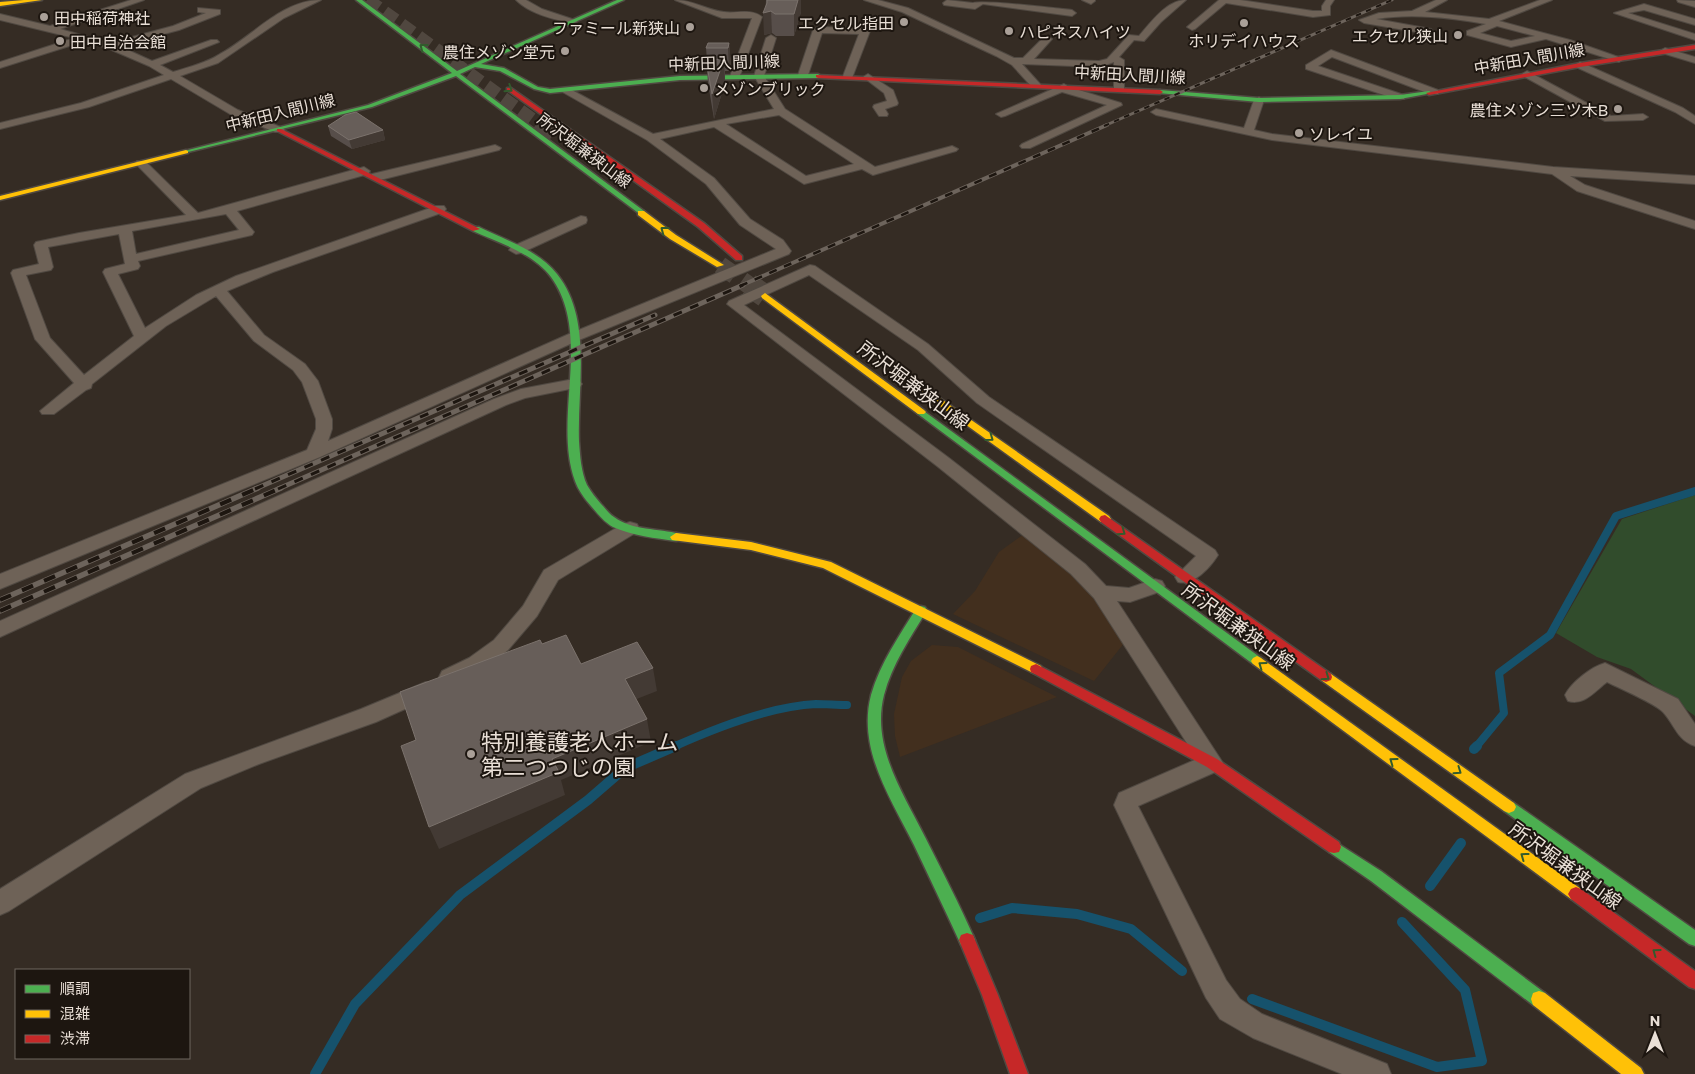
<svg xmlns="http://www.w3.org/2000/svg" width="1695" height="1074" font-family="Commissioner,'Noto Sans JP',sans-serif">
	<rect width="100%" height="100%" fill="#352c24"/>
	<g fill="#422f1e">
		<polygon points="1024,534 1086,583 1125,642 1094,681 953,614 975,591 999,552"/>
		<polygon points="932,645 958,647 1057,697 900,757 895,736 894,714 902,677 911,661"/>
	</g>
	<polygon fill="#314c2c" points="1695,495 1695,716 1631,669 1597,657 1556,633 1622,519"/>
	<g fill="none" stroke-linecap="round" stroke-linejoin="round">
		<g stroke="#16526c" stroke-width="8">
			<path d="M 673,747 C 713,729 772,706 816,704 C 826,704 837,705 847,705"/>
			<polyline points="1476,747 1504,713 1499,673 1550,635 1616,516 1695,491"/>
		</g>
		<g stroke="#16526c" stroke-width="10">
			<polyline points="1474,749 1477,746"/>
			<polyline points="1430,886 1461,843"/>
			<polyline points="980,918 1012,908 1077,914 1131,929 1182,971"/>
			<polyline points="1252,999 1437,1067 1482,1061 1465,990 1402,922"/>
			<polyline points="315,1074 355,1004 460,895 588,800 625,768 676,746"/>
		</g>
		<polyline stroke="#50473f" stroke-width="14" stroke-dasharray="14 7" stroke-linecap="butt" points="367,0 541,126"/>
		<g stroke="#50473f" stroke-width="18" stroke-dasharray="18 9" stroke-linecap="butt">
			<polyline points="539,125 553,135"/>
			<polyline points="720,265 750,286"/>
		</g>
		<polyline stroke="#50473f" stroke-width="23" stroke-dasharray="23 12" stroke-linecap="butt" points="749,285 765,296"/>
		<g stroke="#504942" stroke-width="2">
			<g id="street">
				<path d="M 131,0 L 144,0 L 60,29 L 110,43 L 173,26 L 206,13 L 198,12 L 198,8 L 220,10 L 220,14 L 179,30 L 119,46 L 152,61 L 211,40 L 217,40 L 219,42 L 160,65 L 173,72 C 189,67 206,63 220,54 C 253,36 282,0 321,0 L 284,18 L 218,63 L 180,76 L 238,110 L 283,128 L 285,130 L 283,132 L 275,132 L 230,114 L 171,79 L 89,107 L 0,129 L 0,123 L 81,103 L 164,75 L 149,66 L 107,48 L 85,41 L 0,68 L 0,62 L 74,38 L 0,20 L 0,14 L 50,26 Z"/>
				<path d="M 516,0 L 526,0 L 542,9 L 578,21 L 573,24 C 554,19 530,14 516,0 Z"/>
				<path d="M 675,0 C 693,0 706,10 724,12 C 736,14 751,8 762,17 L 739,78 L 731,78 L 730,76 L 752,18 L 722,18 Z"/>
				<path d="M 864,0 L 878,0 L 908,8 L 1014,58 L 1023,58 L 1044,37 L 1047,36 L 1052,39 L 1034,59 L 1099,61 L 1107,59 L 1129,35 L 1139,36 C 1151,22 1167,0 1186,0 L 1161,22 L 1144,41 L 1134,40 L 1119,57 L 1124,60 L 1124,89 L 1119,92 L 1114,89 L 1114,62 L 1100,67 L 1022,64 L 1041,85 L 1036,88 L 1032,87 L 1012,65 L 996,56 L 902,12 Z"/>
				<path d="M 947,0 L 973,3 C 985,0 1054,8 1072,10 L 1076,13 L 1072,16 L 983,4 L 975,9 L 944,5 L 943,3 Z"/>
				<polygon points="1082,0 1095,0 1095,1 1091,4"/>
				<polygon points="1240,0 1313,11 1322,11 1322,6 1326,0 1334,0 1330,6 1330,15 1313,17 1226,3 1195,29 1192,30 1187,27 1219,0"/>
				<path d="M 1436,0 L 1447,0 L 1425,12 L 1489,19 L 1540,0 L 1552,0 L 1499,21 L 1570,40 L 1624,59 L 1619,62 L 1616,61 L 1546,39 L 1511,47 L 1467,35 L 1467,31 L 1486,24 C 1451,18 1413,13 1376,19 L 1431,29 L 1433,31 L 1428,34 L 1364,23 L 1359,20 L 1379,13 L 1412,11 ZM 1497,26 L 1535,36 L 1511,41 L 1480,33 Z"/>
				<polygon points="1677,0 1695,1 1695,7 1678,2"/>
				<polygon points="1644,4 1695,19 1695,25 1644,10 1628,13 1695,34 1695,40 1614,13"/>
				<polygon points="818,27 865,28 870,31 852,78 844,78 843,76 859,34 822,33 808,75 803,78 798,75 813,30"/>
				<path d="M 771,35 L 776,38 L 764,76 L 785,109 L 875,167 L 952,146 L 958,149 L 956,151 L 873,175 L 862,169 L 804,184 L 714,127 L 660,139 L 714,178 L 750,219 L 783,240 L 791,251 L 789,254 L 579,340 L 320,457 L 0,589 L 0,574 L 307,450 L 316,429 L 316,419 L 302,382 L 293,370 L 254,341 L 216,296 L 166,326 L 92,384 L 91,388 L 86,390 L 54,414 L 42,414 L 40,411 L 74,383 L 35,339 L 11,273 L 13,270 L 39,264 L 34,245 L 36,242 L 79,233 L 186,215 L 137,165 L 135,163 L 137,161 L 145,161 L 198,213 L 364,167 L 370,171 L 368,174 L 237,211 L 254,232 L 252,235 L 138,261 L 140,266 L 138,269 L 118,274 L 145,328 L 196,295 L 236,276 L 436,206 L 444,206 L 446,209 L 444,212 L 273,272 L 227,291 L 264,335 L 305,364 L 318,381 L 332,419 L 332,429 L 328,441 L 569,334 L 776,249 L 740,225 L 706,184 L 647,140 L 559,90 L 560,88 L 568,88 L 653,134 L 774,109 L 754,76 L 766,38 ZM 779,115 L 854,164 L 806,176 L 726,124 ZM 226,214 L 239,230 L 136,254 L 132,231 ZM 119,234 L 125,264 L 105,269 L 103,272 L 134,336 L 84,375 L 50,338 L 26,275 L 51,270 L 53,267 L 48,247 Z"/>
				<polygon points="1665,48 1695,57 1695,63 1662,53 1660,51"/>
				<polygon points="1331,50 1438,90 1439,92 1438,94 1430,94 1332,57 1318,66 1404,95 1405,97 1404,99 1396,99 1306,69 1306,65"/>
				<polygon points="1580,62 1683,108 1695,116 1695,124 1675,112 1576,67 1575,65"/>
				<polygon points="1527,71 1611,116 1643,114 1648,117 1643,120 1605,121 1523,76 1522,74"/>
				<polygon points="868,74 893,90 898,103 897,105 885,109 888,114 887,116 879,116 873,107 874,105 887,101 884,93 863,77"/>
				<polygon points="1064,84 1069,87 1121,103 1122,105 1030,148 1022,148 1020,146 1022,144 1107,105 1062,92 1005,116 1001,117 996,114"/>
				<polygon points="1259,97 1264,100 1254,130 1272,134 1553,167 1695,176 1695,184 1570,176 1585,185 1695,221 1695,229 1577,191 1552,174 1272,140 1156,115 1151,112 1156,109 1244,128 1254,100"/>
				<polygon points="495,145 501,148 499,150 376,181 370,177 372,174"/>
				<polygon points="581,216 586,217 587,220 586,223 521,253 516,254 509,250 511,247"/>
				<path d="M 810,265 L 815,266 L 928,344 L 989,397 L 1215,550 L 1218,555 C 1210,568 1193,586 1178,582 L 1175,577 L 1196,556 L 977,403 L 918,350 L 809,275 L 744,305 L 949,458 L 1085,564 L 1106,586 L 1129,588 L 1155,579 L 1162,581 L 1165,586 L 1162,591 L 1130,602 L 1117,601 L 1223,763 L 1220,770 L 1138,806 L 1226,980 L 1240,999 L 1262,1014 L 1387,1064 L 1391,1074 L 1342,1074 L 1253,1038 L 1220,1019 L 1206,998 L 1114,805 L 1119,793 L 1197,759 L 1094,598 L 1071,574 L 937,466 L 727,304 L 729,301 Z"/>
				<polygon points="574,379 580,381 582,384 580,387 525,398 506,405 0,637 0,621 494,399 521,389"/>
				<polygon points="630,522 637,524 639,528 637,532 558,580 537,616 508,650 483,670 458,683 450,685 442,683 439,677 442,671 469,658 494,640 523,606 544,570 623,524"/>
				<path d="M 1605,663 L 1678,699 L 1695,724 L 1695,746 C 1677,740 1675,725 1663,712 C 1656,704 1619,688 1607,682 C 1595,691 1584,706 1568,701 L 1565,695 C 1572,682 1591,667 1605,663 Z"/>
				<polygon points="426,682 434,684 437,690 434,696 376,722 259,764 201,788 9,911 0,915 0,889 185,774 361,709"/>
			</g>
		</g>
		<g stroke="#504942" stroke-width="3">
			<g id="fast">
				<polygon points="356,0 362,0 457,71 617,0 624,0 481,64 504,68 538,87 550,89 680,76 818,74 821,76 818,78 680,80 550,93 534,89 500,71 475,67 460,74 644,211 645,213 641,215 456,76 372,107 184,153 184,151 368,105 452,73"/>
				<polygon points="1160,90 1259,98 1400,95 1429,91 1432,93 1400,99 1259,102 1158,93 1158,91"/>
				<path d="M 473,227 L 479,227 C 505,240 538,250 557,274 C 593,319 577,387 579,441 C 580,455 581,472 587,485 C 591,492 596,498 601,504 C 605,508 609,514 614,517 C 633,531 658,528 680,534 L 682,537 L 680,540 L 676,541 C 655,538 633,536 613,527 C 604,522 598,514 591,506 C 585,499 578,490 575,481 C 552,418 593,335 551,277 C 533,253 499,243 473,231 Z"/>
				<polygon points="921,409 1261,658 1263,661 1261,664 1253,664 918,414 916,412 918,410"/>
				<path d="M 921,606 L 925,607 L 927,610 C 911,637 892,664 884,695 C 871,746 903,793 925,837 C 942,871 960,905 975,940 L 973,945 L 967,947 L 961,945 C 946,912 930,879 914,845 C 891,799 857,749 871,695 C 880,663 900,635 917,607 Z"/>
				<polygon points="1509,801 1514,803 1695,930 1695,946 1689,944 1504,811 1502,807 1504,803"/>
				<polygon points="1334,841 1381,871 1545,993 1547,999 1545,1005 1539,1007 1533,1005 1371,881 1329,852 1327,847 1329,842"/>
			</g>
		</g>
		<g stroke="#504942" stroke-width="3">
			<g id="slow">
				<polygon points="24,0 42,0 0,6 0,2"/>
				<polygon points="186,150 188,151 188,153 0,200 0,196"/>
				<polygon points="638,211 644,211 676,235 724,265 717,267 670,239 638,215"/>
				<polygon points="765,293 924,410 926,412 924,414 918,414 762,298 761,296"/>
				<polygon points="911,378 1109,516 1111,519 1109,522 1101,522 908,383 908,379"/>
				<polygon points="676,533 751,542 831,562 1041,666 1042,669 1041,672 1036,674 1031,672 823,568 751,550 672,540 670,537"/>
				<polygon points="1257,656 1261,658 1581,889 1584,894 1581,899 1576,901 1571,899 1253,664 1251,661 1253,658"/>
				<polygon points="1326,672 1331,674 1514,803 1516,807 1514,811 1509,813 1504,811 1321,680 1320,677 1321,674"/>
				<polygon points="1539,991 1545,993 1641,1068 1644,1074 1621,1074 1533,1005 1531,999 1533,993"/>
			</g>
		</g>
		<g stroke="#504942" stroke-width="3">
			<g id="jam">
				<polygon points="1695,45 1695,49 1580,67 1429,95 1426,93 1580,63"/>
				<polygon points="816,75 1160,90 1163,92 1160,94 818,78 816,77"/>
				<polygon points="507,88 511,88 704,223 742,256 742,260 736,260 698,227 507,90"/>
				<polygon points="277,129 281,129 480,229 473,231 277,131"/>
				<polygon points="1105,515 1331,674 1332,677 1331,680 1326,682 1321,680 1101,522 1099,519 1101,516"/>
				<polygon points="1036,664 1217,759 1339,842 1341,847 1339,852 1334,853 1329,852 1207,767 1031,672 1030,669 1031,666"/>
				<polygon points="1576,887 1581,889 1695,971 1695,989 1689,987 1571,899 1568,894 1571,889"/>
				<polygon points="967,933 973,935 975,940 998,995 1028,1074 1010,1074 982,995 959,940 961,935"/>
			</g>
		</g>
		<use href="#street" fill="#6e6257" fill-rule="evenodd"/>
		<use href="#fast" fill="#4caf50" fill-rule="evenodd"/>
		<use href="#slow" fill="#ffc107" fill-rule="evenodd"/>
		<use href="#jam" fill="#c62828" fill-rule="evenodd"/>
		<g stroke="#6d645c" stroke-width="3">
			<polyline id="rail-far3" points="1104,126 1392,0"/>
		</g>
		<g stroke="#6d645c" stroke-width="4">
			<polyline id="rail-far2" points="740,286 1107,125"/>
		</g>
		<g stroke="#6d645c" stroke-width="5">
			<g id="rail-far1">
				<polyline points="255,489 655,315"/>
				<polyline points="278,489 743,285"/>
			</g>
		</g>
		<g stroke="#6d645c" stroke-width="5.5">
			<g id="rail">
				<polyline points="0,600 258,488"/>
				<polyline points="0,611 281,488"/>
			</g>
		</g>
		<use href="#rail-far3" stroke="#1d1610" stroke-width="2" stroke-dasharray="5.5" stroke-linecap="butt"/>
		<use href="#rail-far2" stroke="#1d1610" stroke-width="2.5" stroke-dasharray="8" stroke-linecap="butt"/>
		<use href="#rail-far1" stroke="#1d1610" stroke-width="3" stroke-dasharray="9" stroke-linecap="butt"/>
		<use href="#rail" stroke="#1d1610" stroke-width="4" stroke-dasharray="12" stroke-linecap="butt"/>
	</g>
	<g fill="#574e4a">
		<polygon points="766,0 801,0 801,12 794,36 776,36 772,33 764,35"/>
		<polygon points="729,43 731,66 729,71 725,71 725,83 714,119 708,83 706,60 707,60 706,48"/>
		<polygon points="328,126 383,130 385,140 352,149 331,136"/>
	</g>
	<g fill="#433a34">
		<polygon points="798,0 801,0 801,12 794,36 794,14"/>
		<polygon points="771,11 772,33 764,35 763,13"/>
		<polygon points="729,43 731,66 729,71 728,48"/>
		<polygon points="724,59 725,83 714,119 712,94"/>
		<polygon points="383,130 385,140 352,149 349,140"/>
		<polygon points="653,668 657,691 629,702 625,679"/>
		<polygon points="647,719 651,742 561,780 565,795 439,849 429,827 552,759"/>
	</g>
	<g fill="#675e59" stroke="#7b726c">
		<polygon points="767,0 798,0 794,14 775,14 771,11 763,13 767,3"/>
		<polygon points="708,43 729,43 728,48 706,48"/>
		<polygon points="724,59 712,94 706,60"/>
		<polygon points="356,112 383,130 349,140 328,126 345,115"/>
		<polygon points="566,635 581,664 637,642 653,668 625,679 647,719 552,759 559,772 429,827 401,746 416,740 400,692 540,640 542,644"/>
	</g>
	<defs><path id="oneway-chevron" d="M-2-3.5L2.5 0L-2 3.5" fill="none" stroke-width="1.6" stroke-linecap="round" stroke-linejoin="round" transform="scale(1.25)"/></defs>
	<g stroke="#325b2d">
		<use href="#oneway-chevron" transform="translate(423 47) rotate(-143)"/>
		<use href="#oneway-chevron" transform="translate(509 89) rotate(34)"/>
		<use href="#oneway-chevron" transform="translate(664 230) rotate(-143)"/>
		<use href="#oneway-chevron" transform="translate(990 438) rotate(36)"/>
		<use href="#oneway-chevron" transform="translate(1122 532) rotate(35)"/>
		<use href="#oneway-chevron" transform="translate(1262 665) rotate(-144)"/>
		<use href="#oneway-chevron" transform="translate(1326 677) rotate(35)"/>
		<use href="#oneway-chevron" transform="translate(1393 761) rotate(-144)"/>
		<use href="#oneway-chevron" transform="translate(1458 771) rotate(35)"/>
		<use href="#oneway-chevron" transform="translate(1524 856) rotate(-144)"/>
		<use href="#oneway-chevron" transform="translate(1656 952) rotate(-144)"/>
	</g>
	<g fill="#aaa098" stroke="#1d1610" stroke-width="2">
		<circle cx="44" cy="17" r="5"/>
		<circle cx="904" cy="22" r="5"/>
		<circle cx="1244" cy="23" r="5"/>
		<circle cx="690" cy="27" r="5"/>
		<circle cx="1009" cy="31" r="5"/>
		<circle cx="1458" cy="35" r="5"/>
		<circle cx="60" cy="41" r="5"/>
		<circle cx="565" cy="51" r="5"/>
		<circle cx="704" cy="88" r="5"/>
		<circle cx="1618" cy="109" r="5"/>
		<circle cx="1299" cy="133" r="5"/>
		<circle cx="471" cy="754" r="5"/>
	</g>
	<g text-anchor="middle" dominant-baseline="central" stroke-width="4" stroke-linejoin="round" paint-order="stroke">
		<g font-size="16" fill="#e9dfd6" stroke="#1d1610" text-anchor="start">
			<text x="54" y="17">田中稲荷神社</text>
			<text x="894" y="22" text-anchor="end">エクセル指田</text>
			<text x="680" y="27" text-anchor="end">ファミール新狭山</text>
			<text x="1019" y="31">ハピネスハイツ</text>
			<text x="1448" y="35" text-anchor="end">エクセル狭山</text>
			<text x="1244" y="40" text-anchor="middle">ホリデイハウス</text>
			<text x="70" y="41">田中自治会館</text>
			<text x="555" y="51" text-anchor="end">農住メゾン堂元</text>
			<text x="714" y="88">メゾンブリック</text>
			<text x="1608" y="109" text-anchor="end">農住メゾン三ツ木B</text>
			<text x="1309" y="133">ソレイユ</text>
		</g>
		<g font-size="16" fill="#e9dfd6" stroke="#1d1610">
			<text transform="translate(1529 58) rotate(-10)">中新田入間川線</text>
			<text transform="translate(724 62) rotate(-2)">中新田入間川線</text>
			<text transform="translate(1130 74) rotate(3)">中新田入間川線</text>
			<text transform="translate(280 112) rotate(-14)">中新田入間川線</text>
			<text transform="translate(585 150) rotate(37)">所沢堀兼狭山線</text>
		</g>
		<g font-size="19" fill="#e9dfd6" stroke="#1d1610">
			<text transform="translate(914 385) rotate(37)">所沢堀兼狭山線</text>
			<text transform="translate(1239 626) rotate(36)">所沢堀兼狭山線</text>
			<text transform="translate(1566 865) rotate(36)">所沢堀兼狭山線</text>
		</g>
		<g font-size="22" fill="#e9dfd6" stroke="#1d1610" text-anchor="start">
			<text x="481" y="741">特別養護老人ホーム<tspan x="481" dy="25">第二つつじの園</tspan></text>
		</g>
	</g>
	<rect x="15" y="969" width="175" height="90" fill="#1d1610" stroke="#6f665f"/>
	<rect x="25" y="985" width="25" height="8" fill="#4caf50" stroke="#6f665f"/>
	<text x="60" y="994" font-size="15" fill="#e9dfd6">順調</text>
	<rect x="25" y="1010" width="25" height="8" fill="#ffc107" stroke="#6f665f"/>
	<text x="60" y="1019" font-size="15" fill="#e9dfd6">混雑</text>
	<rect x="25" y="1035" width="25" height="8" fill="#c62828" stroke="#6f665f"/>
	<text x="60" y="1044" font-size="15" fill="#e9dfd6">渋滞</text>
	<g transform="translate(1655 1034)" stroke="#1d1610" stroke-width="4" paint-order="stroke">
	<path d="M0-4L9 19L0 12L-9 19Z" fill="#e9dfd6"/>
	<text y="-8" font-size="14" font-weight="bold" text-anchor="middle" fill="#e9dfd6">N</text>
	</g>
</svg>
